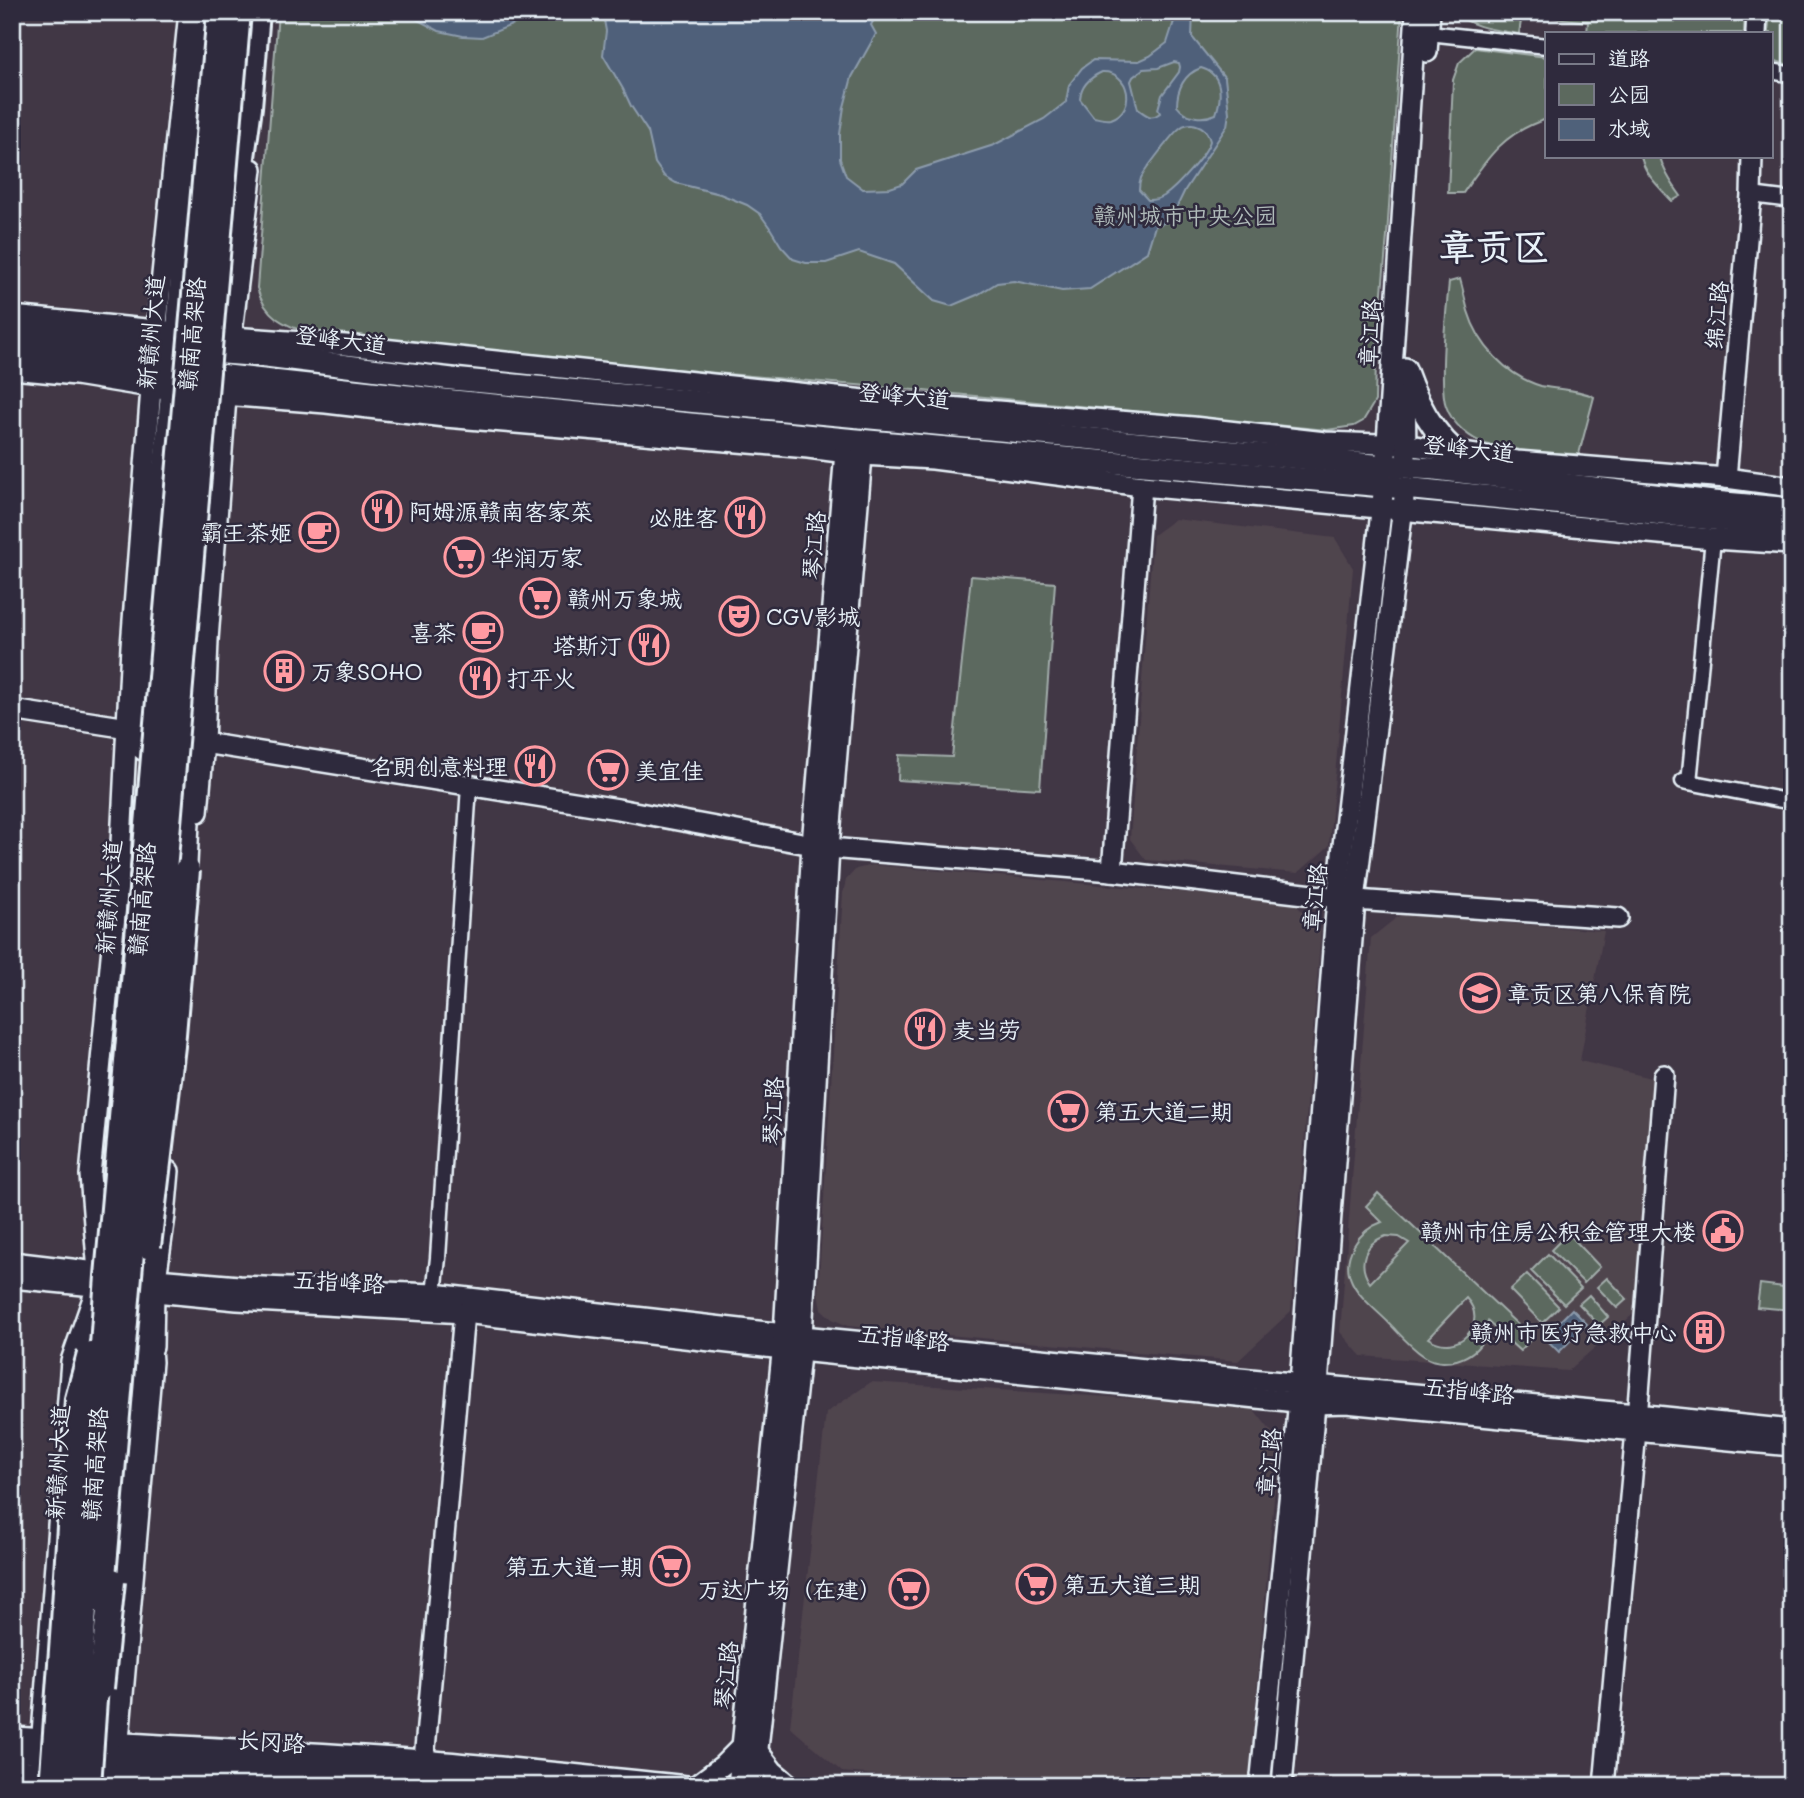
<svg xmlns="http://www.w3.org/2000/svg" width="1804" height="1798" font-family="Mali,'LXGW WenKai TC',sans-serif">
	<rect width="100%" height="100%" fill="#413745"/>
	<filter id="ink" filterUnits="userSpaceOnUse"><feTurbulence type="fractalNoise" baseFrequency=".0143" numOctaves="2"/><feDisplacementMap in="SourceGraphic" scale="14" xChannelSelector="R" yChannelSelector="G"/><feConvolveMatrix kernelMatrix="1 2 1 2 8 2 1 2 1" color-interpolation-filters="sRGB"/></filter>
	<g filter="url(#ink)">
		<g fill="#50444e">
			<polygon points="1175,519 1335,538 1353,568 1329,846 1298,873 1146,860 1130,839 1153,535"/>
			<polygon points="873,865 1293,902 1321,930 1291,1311 1238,1361 848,1326 832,1319 821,1309 818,1293 843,893 846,880 856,869"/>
			<polygon points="1401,914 1604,931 1580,1061 1656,1079 1638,1310 1568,1371 1361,1356 1340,1332 1371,938"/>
			<polygon points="871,1382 1251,1406 1279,1441 1249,1778 1240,1786 1013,1786 842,1772 790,1727 826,1413"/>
		</g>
		<g fill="#5c695e" stroke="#a2adab" stroke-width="2" fill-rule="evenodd">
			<path d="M 278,12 L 1402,12 L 1387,236 L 1376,360 L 1375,401 L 1363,421 L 1354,426 L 1327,430 L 903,389 L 727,374 L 311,334 C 284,325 265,317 257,288 Z"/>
			<path d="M 1455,12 L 1745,12 L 1744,33 L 1587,33 L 1588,22 L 1522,14 L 1519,34 C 1497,30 1471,28 1455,12 Z"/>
			<polygon points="1770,12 1792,12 1792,66 1776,61 1771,56 1771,33 1768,33"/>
			<path d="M 1475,48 L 1547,57 L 1547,119 C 1504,132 1487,158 1463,193 L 1448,193 L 1453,80 L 1459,63 Z"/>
			<path d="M 1641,156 L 1660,156 C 1663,171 1672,184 1681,196 L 1672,201 C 1660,188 1644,174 1641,156 Z"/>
			<path d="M 1460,279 C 1463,289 1465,300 1468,311 C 1478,345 1507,376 1541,386 C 1559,390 1579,389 1594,397 L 1579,454 C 1551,453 1515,453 1488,445 C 1470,439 1452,424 1446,406 C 1443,398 1443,387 1443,379 C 1442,347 1446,314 1449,282 Z"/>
			<polygon points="971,576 1055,583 1040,789 898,780 899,755 952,757"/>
			<path d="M 1378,1193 L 1532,1338 L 1520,1351 L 1488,1322 C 1487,1327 1487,1333 1484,1338 C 1474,1359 1443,1369 1424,1356 C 1410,1347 1399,1333 1388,1322 C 1376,1310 1360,1298 1352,1282 C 1340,1257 1359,1230 1382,1222 L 1366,1206 ZM 1386,1236 L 1399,1237 L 1409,1243 L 1370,1283 C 1357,1264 1364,1243 1386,1236 ZM 1466,1298 C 1490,1323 1458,1358 1428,1338 Z"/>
			<polygon points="1568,1233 1600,1267 1584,1283 1551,1250"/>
			<polygon points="1548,1254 1581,1288 1564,1304 1531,1271"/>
			<polygon points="1527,1274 1559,1307 1542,1323 1510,1290"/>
			<polygon points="1607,1278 1627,1299 1617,1308 1597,1287"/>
			<polygon points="1760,1284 1792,1288 1792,1310 1757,1307"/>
			<polygon points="1589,1295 1608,1317 1599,1325 1579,1304"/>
		</g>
		<g fill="#4f617a" stroke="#8c9bac" stroke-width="2" fill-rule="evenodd">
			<polygon points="411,12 544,12 482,37 463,36 439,31 414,18"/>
			<path d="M 596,12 L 878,12 L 871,25 L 876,34 L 852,77 L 844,107 L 840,134 L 840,159 L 846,176 L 863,189 L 890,188 L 902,184 L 916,170 L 994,145 L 1044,119 L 1066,102 L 1069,85 L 1082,68 L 1093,60 L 1139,61 L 1150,56 L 1167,43 L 1177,12 L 1193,12 L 1192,37 L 1225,78 L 1229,113 L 1227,126 L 1185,190 L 1170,221 L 1155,226 L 1147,252 L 1090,289 L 1062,291 L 1014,281 L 997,283 L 977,295 L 951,306 L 934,301 L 894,264 L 859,252 L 826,263 L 806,263 L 793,259 L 781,246 L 770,228 L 760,214 L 747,205 L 720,194 L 676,183 L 664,176 L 655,163 L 648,132 L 631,106 L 623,89 L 603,55 L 606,31 L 604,20 ZM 1174,62 L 1179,63 L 1180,67 L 1179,72 L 1162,95 L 1158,109 L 1160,113 C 1151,120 1146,115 1138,109 L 1131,81 L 1133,77 L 1143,69 L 1158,68 ZM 1201,68 C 1223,74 1222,96 1216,114 C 1203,120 1186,118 1177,106 C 1177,89 1184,74 1201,68 ZM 1102,72 C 1130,71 1137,110 1111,119 C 1106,120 1099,118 1094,117 L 1080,99 C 1081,85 1091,77 1102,72 ZM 1191,124 C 1202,125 1207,130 1210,141 C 1206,155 1177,187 1164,196 C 1159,199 1154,200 1148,200 L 1139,190 C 1139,187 1140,181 1141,178 C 1144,171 1173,133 1180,128 C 1184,124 1185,125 1191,124 Z"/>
			<polygon points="1572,1309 1587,1324 1559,1352 1544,1337"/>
		</g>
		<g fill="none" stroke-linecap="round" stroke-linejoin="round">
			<g stroke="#e8f1f8" stroke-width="19">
				<g id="street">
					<polyline points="1429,33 1547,46"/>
					<polyline points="1771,71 1792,75"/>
					<polyline points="1751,195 1792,200"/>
					<polyline points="1683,781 1792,802"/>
					<polyline points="1689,782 1713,539"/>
					<polyline points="434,1294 438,1258 469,786"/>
				</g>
			</g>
			<g stroke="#e8f1f8" stroke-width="24">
				<g id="secondary">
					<polyline points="1756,33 1757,12"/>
					<polyline points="1427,52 1430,12"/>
					<polyline points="12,316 218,336 345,345 874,401 1193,427 1325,442 1407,445 1517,461 1726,478 1792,487"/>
					<polyline points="155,343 189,12"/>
					<polyline points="230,348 252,169"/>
					<polyline points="12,369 76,375 150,387 212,394 326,403 445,417 808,448 862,455 933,459 1142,486 1713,539 1792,544"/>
					<polyline points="1405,372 1406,457"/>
					<polyline points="1386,457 1416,12"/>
					<polyline points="1726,478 1751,195 1752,156"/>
					<polyline points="12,710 128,728"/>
					<polyline points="204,743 618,809 829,848 1112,871 1355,900 1618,918"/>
					<polyline points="198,812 204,743 208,640 227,384"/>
					<polyline points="1112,871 1142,486"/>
					<polyline points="12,1262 156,1279 239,1286 434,1294 802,1336 1282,1382 1636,1414 1792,1430"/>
					<polyline points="98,1272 90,1175 120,863 131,646 152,376"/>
					<polyline points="12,1278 237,1300 464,1313 800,1351 1315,1404 1346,1403 1792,1446"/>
					<polyline points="153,1347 154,1293 165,1216 169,1171"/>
					<polyline points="67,1411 71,1361 97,1287"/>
					<path d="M 12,1737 C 149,1745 285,1750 422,1760 C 510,1767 599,1777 687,1786"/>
					<polyline points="757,1750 773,1771 791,1786"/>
					<polyline points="424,1760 464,1313"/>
					<polyline points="12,1786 13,1786"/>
					<polyline points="38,1786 61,1486"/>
					<polyline points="115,1786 152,1362 150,1333"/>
					<polyline points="695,1786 723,1765 742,1746"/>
					<polyline points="738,1786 784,1334 812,844 846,440"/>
					<polyline points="754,1786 802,1336 829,848 863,444"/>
					<polyline points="1260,1786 1297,1422 1337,898 1383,494"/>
					<polyline points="1282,1786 1315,1404 1318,1385 1355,900 1404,498"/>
					<polyline points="1604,1786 1636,1431 1664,1075"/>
				</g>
			</g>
			<g stroke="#e8f1f8" stroke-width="26">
				<g id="primary">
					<polyline points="12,334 155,348 266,356 452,379 1385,466 1435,469 1713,502 1792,509"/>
					<polyline points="12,352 453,401 846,439 1384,486 1792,527"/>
					<path d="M 1405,369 C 1420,412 1442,449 1483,471"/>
					<polyline points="143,749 153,581 176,349 183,255"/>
					<polyline points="185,885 199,592"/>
					<polyline points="119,1602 142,1352 145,1278 151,1230"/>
					<polyline points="12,1750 106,1755 526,1786"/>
					<polyline points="12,1771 116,1775 293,1786"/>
					<polyline points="103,1786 114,1666"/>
				</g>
			</g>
			<g stroke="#e8f1f8" stroke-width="30">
				<g id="highway">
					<polyline points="228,256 249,107 257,12"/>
					<polyline points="182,269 201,12"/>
				</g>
			</g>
			<use href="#street" stroke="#2f2a3d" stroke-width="14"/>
			<use href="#secondary" stroke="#2f2a3d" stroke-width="19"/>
			<use href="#primary" stroke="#2f2a3d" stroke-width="21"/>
			<use href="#highway" stroke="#2f2a3d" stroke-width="24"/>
			<g stroke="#e8f1f8" stroke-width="30" stroke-linecap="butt">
				<g id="highway-bridge">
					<polyline points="148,1246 172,1046 187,870"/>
					<polyline points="101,1600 238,12"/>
					<polyline points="101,1688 112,1581"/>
					<polyline points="53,1774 64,1622 78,1399 90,1354"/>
					<polyline points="68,1786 78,1693 108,1276 220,12"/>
					<polyline points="88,1786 96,1671"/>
				</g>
			</g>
			<use href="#highway-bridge" stroke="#2f2a3d" stroke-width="24"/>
		</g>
	</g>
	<defs>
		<g id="restaurant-ring" transform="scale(2.0125)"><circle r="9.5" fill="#2f2a3d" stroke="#ff9aa2" stroke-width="1.5"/><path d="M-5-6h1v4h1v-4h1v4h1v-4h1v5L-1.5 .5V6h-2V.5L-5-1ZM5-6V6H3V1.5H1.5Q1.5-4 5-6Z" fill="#ff9aa2"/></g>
		<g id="cafe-ring" transform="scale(2.0125)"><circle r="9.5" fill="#2f2a3d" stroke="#ff9aa2" stroke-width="1.5"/><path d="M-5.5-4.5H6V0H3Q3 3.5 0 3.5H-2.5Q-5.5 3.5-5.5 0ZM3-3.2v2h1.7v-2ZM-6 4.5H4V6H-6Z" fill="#ff9aa2"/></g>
		<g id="supermarket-ring" transform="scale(2.0125)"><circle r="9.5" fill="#2f2a3d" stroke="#ff9aa2" stroke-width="1.5"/><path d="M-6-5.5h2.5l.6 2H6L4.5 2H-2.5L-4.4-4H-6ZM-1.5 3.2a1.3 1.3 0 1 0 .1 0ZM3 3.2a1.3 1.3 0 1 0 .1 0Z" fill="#ff9aa2"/></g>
		<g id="theatre-ring" transform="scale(2.0125)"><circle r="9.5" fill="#2f2a3d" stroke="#ff9aa2" stroke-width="1.5"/><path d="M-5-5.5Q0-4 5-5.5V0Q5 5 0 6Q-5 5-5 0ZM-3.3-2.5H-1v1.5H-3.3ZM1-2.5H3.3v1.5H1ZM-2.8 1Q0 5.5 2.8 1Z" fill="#ff9aa2"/></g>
		<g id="building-ring" transform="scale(2.0125)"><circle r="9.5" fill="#2f2a3d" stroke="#ff9aa2" stroke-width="1.5"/><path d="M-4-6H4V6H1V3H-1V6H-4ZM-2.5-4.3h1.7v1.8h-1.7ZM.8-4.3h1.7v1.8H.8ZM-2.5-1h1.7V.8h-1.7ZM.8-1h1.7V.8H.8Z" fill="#ff9aa2"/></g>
		<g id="school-ring" transform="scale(2.0125)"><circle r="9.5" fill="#2f2a3d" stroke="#ff9aa2" stroke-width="1.5"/><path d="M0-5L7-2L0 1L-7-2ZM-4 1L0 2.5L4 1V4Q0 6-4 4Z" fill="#ff9aa2"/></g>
		<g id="civic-ring" transform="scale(2.0125)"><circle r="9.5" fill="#2f2a3d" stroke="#ff9aa2" stroke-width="1.5"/><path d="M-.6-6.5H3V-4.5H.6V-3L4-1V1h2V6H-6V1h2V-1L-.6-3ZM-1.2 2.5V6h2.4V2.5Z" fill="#ff9aa2"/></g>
	</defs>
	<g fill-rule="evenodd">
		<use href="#restaurant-ring" x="382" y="511"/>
		<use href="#restaurant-ring" x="745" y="517"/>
		<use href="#cafe-ring" x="319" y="532"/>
		<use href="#supermarket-ring" x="464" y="557"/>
		<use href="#supermarket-ring" x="540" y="598"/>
		<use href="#theatre-ring" x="739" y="616"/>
		<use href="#cafe-ring" x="483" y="632"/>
		<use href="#restaurant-ring" x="649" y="645"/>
		<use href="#building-ring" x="284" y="671"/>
		<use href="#restaurant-ring" x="480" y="678"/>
		<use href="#restaurant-ring" x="535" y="766"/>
		<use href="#supermarket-ring" x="608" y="770"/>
		<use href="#school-ring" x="1480" y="993"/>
		<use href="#restaurant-ring" x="925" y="1029"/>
		<use href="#supermarket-ring" x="1068" y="1111"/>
		<use href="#civic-ring" x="1723" y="1231"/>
		<use href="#building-ring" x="1704" y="1332"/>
		<use href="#supermarket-ring" x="670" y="1566"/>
		<use href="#supermarket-ring" x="1036" y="1584"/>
		<use href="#supermarket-ring" x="909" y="1589"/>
	</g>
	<g text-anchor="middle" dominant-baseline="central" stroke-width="5" stroke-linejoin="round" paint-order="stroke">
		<g font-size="23" fill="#b0bbba" stroke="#2f2a3d">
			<text x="1185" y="215">赣州城市中央公园</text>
		</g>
		<g font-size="23" fill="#e8f1f8" stroke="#2f2a3d">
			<text transform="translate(1716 315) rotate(-85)">绵江路</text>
			<text transform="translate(150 332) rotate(-85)">新赣州大道</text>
			<text transform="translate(1369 333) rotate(-86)">章江路</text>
			<text transform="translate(191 334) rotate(-85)">赣南高架路</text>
			<text transform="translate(341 339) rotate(7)">登峰大道</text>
			<text transform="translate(904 395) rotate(5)">登峰大道</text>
			<text transform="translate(1469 448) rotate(6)">登峰大道</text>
			<text transform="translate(813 545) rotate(-85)">琴江路</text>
			<text transform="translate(108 897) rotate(-86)">新赣州大道</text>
			<text transform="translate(1314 897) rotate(-84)">章江路</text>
			<text transform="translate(141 899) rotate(-85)">赣南高架路</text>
			<text transform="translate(772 1111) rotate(-87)">琴江路</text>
			<text transform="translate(339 1281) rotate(3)">五指峰路</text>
			<text transform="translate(904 1337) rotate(6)">五指峰路</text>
			<text transform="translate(1469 1390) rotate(6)">五指峰路</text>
			<text transform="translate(57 1462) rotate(-87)">新赣州大道</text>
			<text transform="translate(1268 1462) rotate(-84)">章江路</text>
			<text transform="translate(94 1464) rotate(-86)">赣南高架路</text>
			<text transform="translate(725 1675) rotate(-84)">琴江路</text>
			<text transform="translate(271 1741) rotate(4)">长冈路</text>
		</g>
		<g font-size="23" fill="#e8f1f8" stroke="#2f2a3d" text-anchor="start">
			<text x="409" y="511">阿姆源赣南客家菜</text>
			<text x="718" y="517" text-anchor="end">必胜客</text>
			<text x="292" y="532" text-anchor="end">霸王茶姬</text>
			<text x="491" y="557">华润万家</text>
			<text x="567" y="598">赣州万象城</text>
			<text x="766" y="616">CGV影城</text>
			<text x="456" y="632" text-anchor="end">喜茶</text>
			<text x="622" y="645" text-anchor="end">塔斯汀</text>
			<text x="311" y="671">万象SOHO</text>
			<text x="507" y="678">打平火</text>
			<text x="508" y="766" text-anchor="end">名朗创意料理</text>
			<text x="635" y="770">美宜佳</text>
			<text x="1507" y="993">章贡区第八保育院</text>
			<text x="952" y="1029">麦当劳</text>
			<text x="1095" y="1111">第五大道二期</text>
			<text x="1696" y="1231" text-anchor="end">赣州市住房公积金管理大楼</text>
			<text x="1677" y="1332" text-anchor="end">赣州市医疗急救中心</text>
			<text x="643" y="1566" text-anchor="end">第五大道一期</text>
			<text x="1063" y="1584">第五大道三期</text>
			<text x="882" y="1589" text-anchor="end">万达广场（在建）</text>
		</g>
		<g font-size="37" font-weight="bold" fill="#e8f1f8" stroke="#2f2a3d">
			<text x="1494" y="245">章贡区</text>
		</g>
	</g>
	<rect width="1804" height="1798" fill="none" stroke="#2f2a3d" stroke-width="42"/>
	<rect x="21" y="21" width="1762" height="1756" fill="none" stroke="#e8f1f8" stroke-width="2.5" filter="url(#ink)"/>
	<rect x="1545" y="32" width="228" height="126" fill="#2f2a3d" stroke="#797a88" stroke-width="2"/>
	<rect x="1559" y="54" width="35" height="10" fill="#2f2a3d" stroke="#797a88" stroke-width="2"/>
	<text x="1608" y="66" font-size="21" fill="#e8f1f8">道路</text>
	<rect x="1559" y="84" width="35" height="21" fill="#5c695e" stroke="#797a88" stroke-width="2"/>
	<text x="1608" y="102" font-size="21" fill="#e8f1f8">公园</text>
	<rect x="1559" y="119" width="35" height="21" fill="#4f617a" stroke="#797a88" stroke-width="2"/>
	<text x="1608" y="136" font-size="21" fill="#e8f1f8">水域</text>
</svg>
